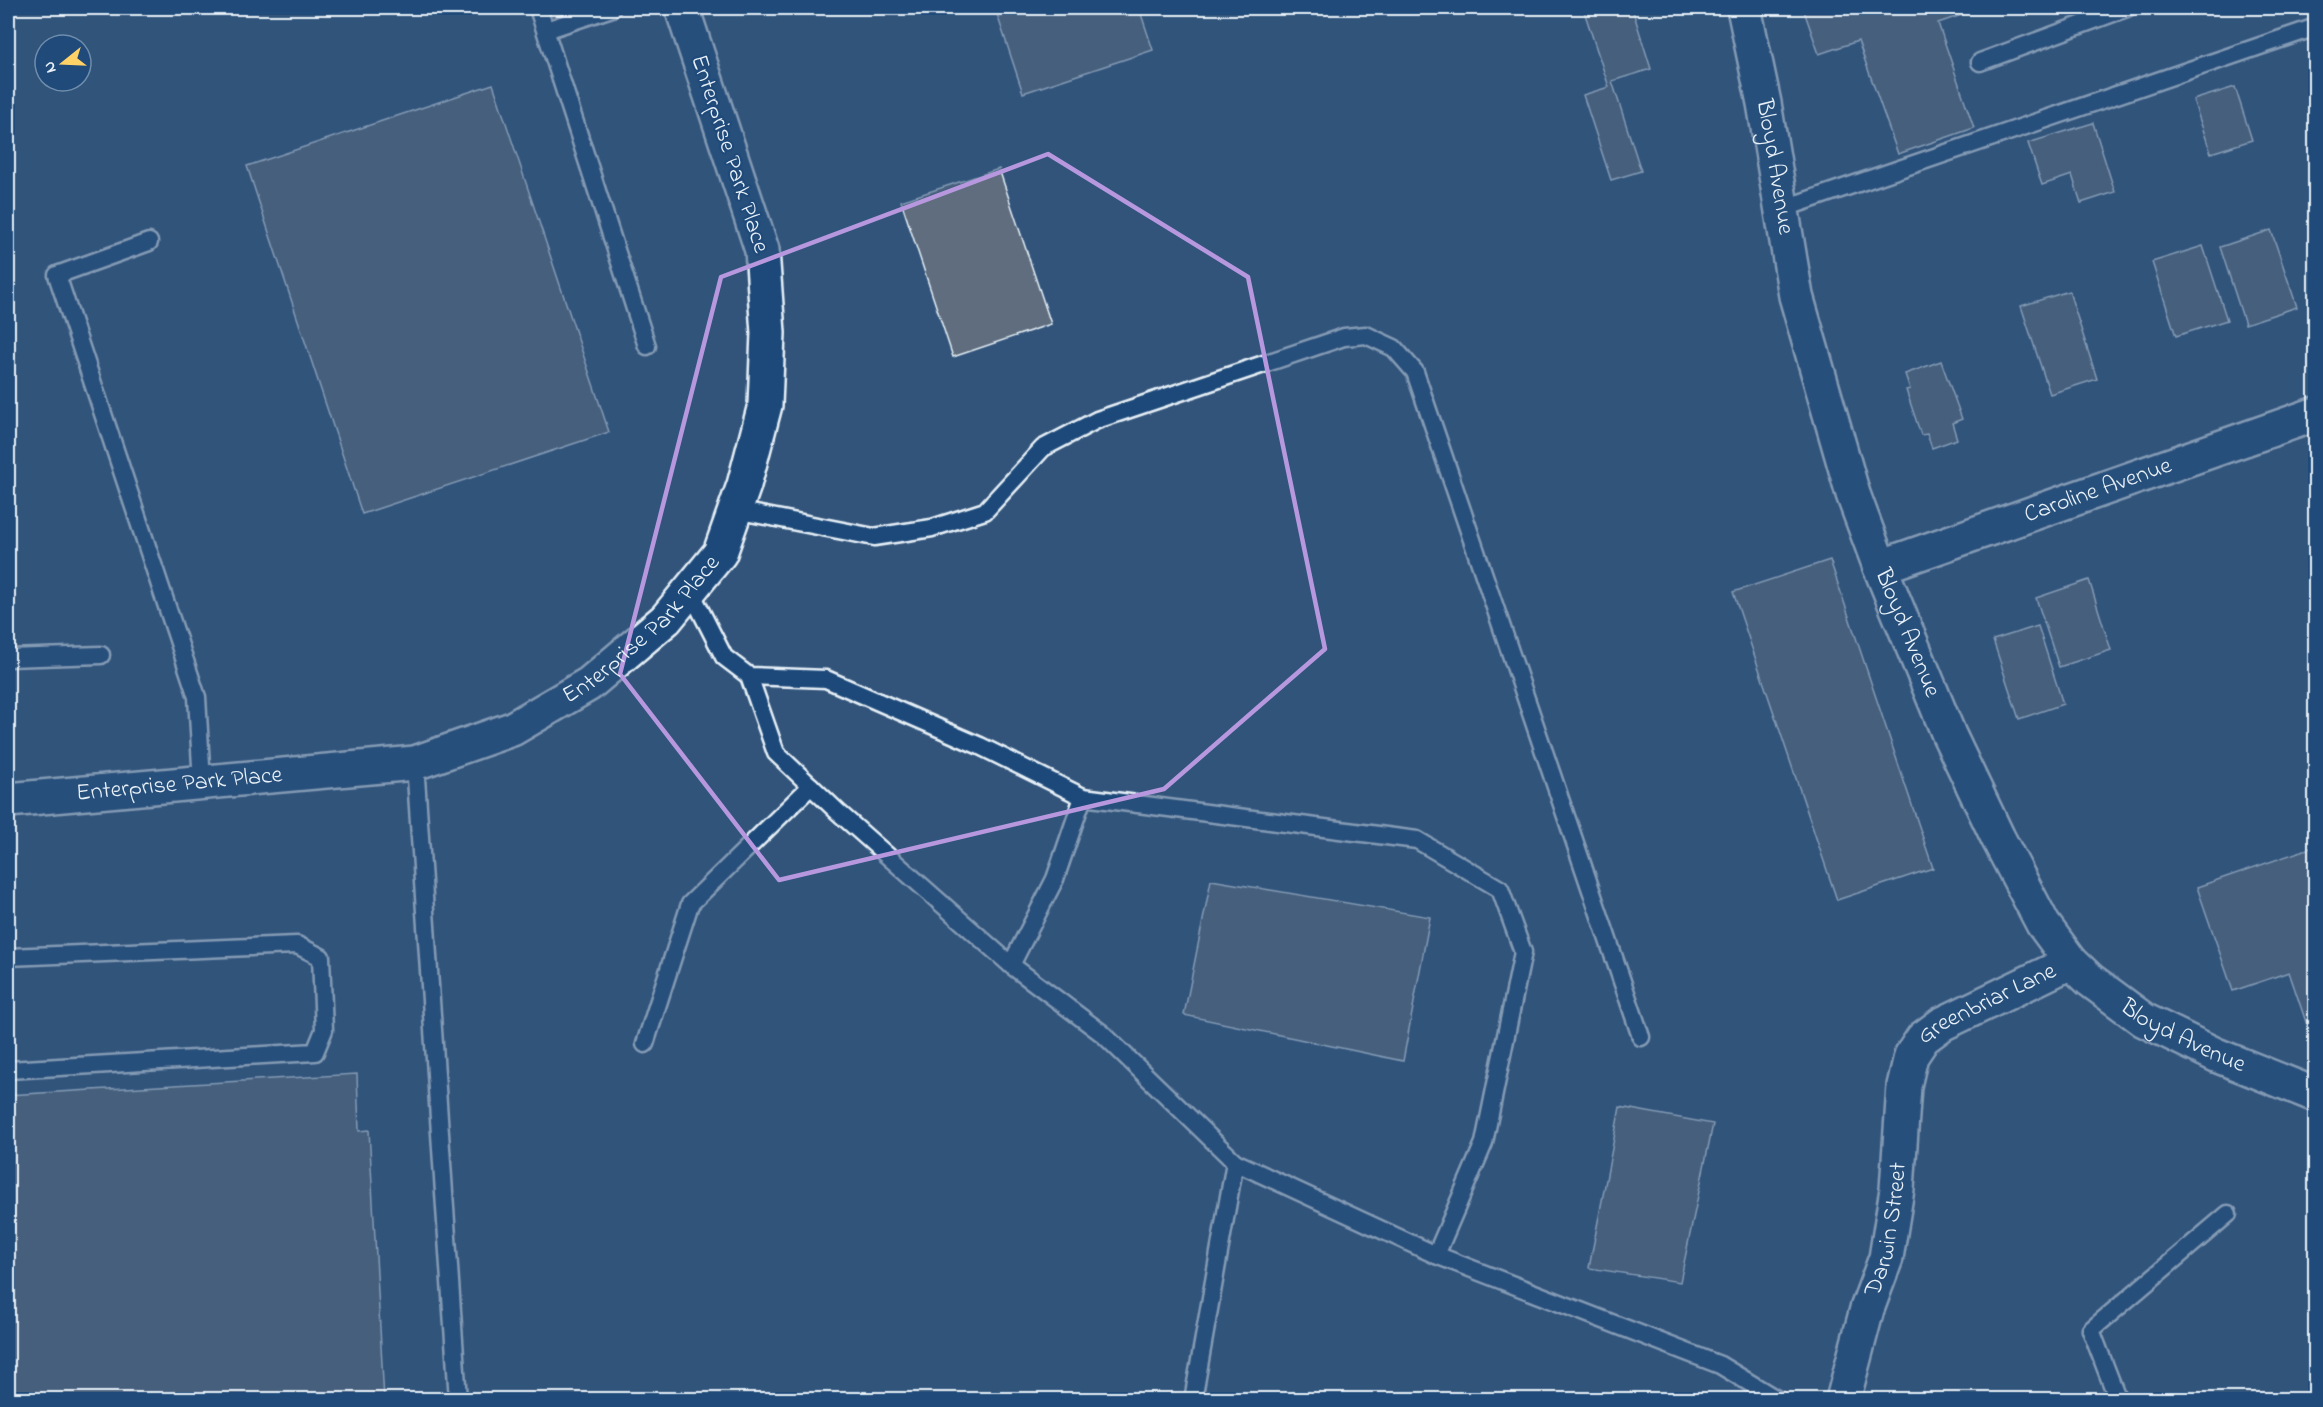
<svg xmlns="http://www.w3.org/2000/svg" width="2323" height="1407" font-family="'Indie Flower',sans-serif">
	<rect width="100%" height="100%" fill="#32547b"/>
	<filter id="ink" filterUnits="userSpaceOnUse"><feTurbulence type="fractalNoise" baseFrequency=".0167" numOctaves="2"/><feDisplacementMap in="SourceGraphic" scale="12" xChannelSelector="R" yChannelSelector="G"/><feConvolveMatrix kernelMatrix="1 2 1 2 8 2 1 2 1" color-interpolation-filters="sRGB"/></filter>
	<g filter="url(#ink)">
		<g fill="#5e6d7e" stroke="#e8f1f8" stroke-width="1.5">
			<polygon points="995,8 1139,8 1153,50 1023,93"/>
			<polygon points="1583,8 1632,8 1651,69 1612,81 1641,171 1611,180 1583,95 1609,87"/>
			<polygon points="1803,8 1982,8 1938,23 1974,128 1898,154 1858,41 1819,54"/>
			<polygon points="493,84 609,432 362,514 247,166"/>
			<polygon points="2235,87 2252,140 2211,153 2193,100"/>
			<polygon points="2093,123 2115,192 2081,203 2072,175 2042,185 2028,143"/>
			<polygon points="999,169 1051,324 953,357 901,201"/>
			<polygon points="2271,230 2297,307 2245,324 2220,247"/>
			<polygon points="2203,246 2227,320 2176,336 2152,262"/>
			<polygon points="2069,291 2097,379 2050,394 2021,306"/>
			<polygon points="1941,361 1962,419 1952,423 1957,439 1932,448 1927,434 1921,435 1906,390 1910,389 1905,374"/>
			<polygon points="1830,560 1933,868 1837,900 1733,592"/>
			<polygon points="2089,580 2111,650 2059,667 2036,598"/>
			<polygon points="2038,626 2063,704 2019,719 1993,640"/>
			<polygon points="2316,846 2316,1022 2307,1025 2289,972 2233,991 2197,887"/>
			<polygon points="1211,880 1430,917 1403,1061 1184,1015"/>
			<polygon points="357,1074 359,1131 369,1130 384,1400 8,1400 8,1095"/>
			<polygon points="1620,1107 1713,1124 1680,1282 1589,1268"/>
		</g>
		<g fill="none" stroke-linecap="round" stroke-linejoin="round">
			<g stroke="#e8f1f8" stroke-width="21">
				<g id="lane">
					<polyline points="538,8 647,346"/>
					<polyline points="546,30 612,8"/>
					<polyline points="1980,62 2127,8"/>
					<polyline points="1782,209 2316,27"/>
					<polyline points="149,242 57,275 197,697 202,783"/>
					<polyline points="735,510 874,537 932,528 985,511 1043,448 1097,420 1344,337 1366,335 1394,348 1415,372 1641,1037"/>
					<polyline points="690,590 724,657 749,676 826,679 980,746 1083,797 1055,879 1011,965"/>
					<polyline points="8,658 101,655"/>
					<polyline points="749,676 776,753 838,812 1011,965 1103,1034 1235,1162 1436,1255 1720,1365 1778,1400"/>
					<polyline points="415,763 458,1400"/>
					<polyline points="1083,797 1417,840 1500,889 1523,952 1484,1143 1436,1255"/>
					<polyline points="8,957 297,945 321,957 324,1030 315,1052 8,1070"/>
					<polyline points="645,1044 690,904 811,786"/>
					<polyline points="1193,1400 1235,1162"/>
					<polyline points="2118,1400 2091,1330 2228,1214"/>
				</g>
			</g>
			<g stroke="#e8f1f8" stroke-width="38">
				<g id="street">
					<path id="s1" d="M 1744,8 L 1764,103 L 1796,296 L 1853,494 L 1880,567 L 1949,735 L 1998,838 L 2043,924 L 2071,962 L 2090,980 L 2144,1020 L 2216,1055 L 2316,1095"/>
					<path id="s2" d="M 1880,567 L 2316,414"/>
					<path id="s3" d="M 8,800 L 415,763 L 512,729 L 589,684 L 666,619 L 720,553 L 744,485 L 765,405 L 768,333 L 762,250 L 682,8"/>
					<path id="s4" d="M 1843,1400 L 1867,1309 L 1886,1258 L 1897,1189 L 1904,1086 L 1911,1056 L 1923,1038 L 1942,1024 L 2071,962"/>
				</g>
			</g>
			<use href="#lane" stroke="#1f4a7a" stroke-width="16"/>
			<use href="#street" stroke="#1f4a7a" stroke-width="33"/>
		</g>
	</g>
	<path d="M0 0H2323V1407H0ZM 1048,154 L 1248,277 L 1325,649 L 1164,789 L 779,880 L 620,674 L 721,277 Z" fill="#32547b" fill-opacity=".55" fill-rule="evenodd"/>
	<path fill="none" stroke="#b798de" stroke-width="4.5" stroke-linejoin="round" d="M 1048,154 L 1248,277 L 1325,649 L 1164,789 L 779,880 L 620,674 L 721,277 Z"/>
	<g text-anchor="middle" dominant-baseline="central" stroke-width="4.5" stroke-linejoin="round" paint-order="stroke">
		<g font-size="24" fill="#e8f1f8" stroke="#1f4a7a">
			<text transform="translate(729 154) rotate(72)">Enterprise Park Place</text>
			<text stroke="none"><textPath href="#s1" startOffset="162">Bloyd Avenue</textPath></text>
			<text stroke="none"><textPath href="#s2" startOffset="231">Caroline Avenue</textPath></text>
			<text stroke="none"><textPath href="#s3" startOffset="676">Enterprise Park Place</textPath></text>
			<text stroke="none"><textPath href="#s1" startOffset="648">Bloyd Avenue</textPath></text>
			<text stroke="none"><textPath href="#s3" startOffset="172">Enterprise Park Place</textPath></text>
			<text stroke="none"><textPath href="#s4" startOffset="447">Greenbriar Lane</textPath></text>
			<text stroke="none"><textPath href="#s1" startOffset="1152">Bloyd Avenue</textPath></text>
			<text stroke="none"><textPath href="#s4" startOffset="177">Darwin Street</textPath></text>
		</g>
	</g>
	<rect width="2323" height="1407" fill="none" stroke="#1f4a7a" stroke-width="30"/>
	<rect x="15" y="15" width="2293" height="1377" fill="none" stroke="#e8f1f8" stroke-width="2" filter="url(#ink)"/>
	<g transform="translate(63 63) rotate(252)"><circle r="28" fill="#1f4a7a" stroke="#6f8dac" stroke-width="1.5"/>
	<path d="M0-4.5L10 22L0 15L-10 22Z" fill="#ffd166"/>
	<text y="-9" font-size="16" font-weight="bold" text-anchor="middle" fill="#e8f1f8">N</text>
	</g>
</svg>
